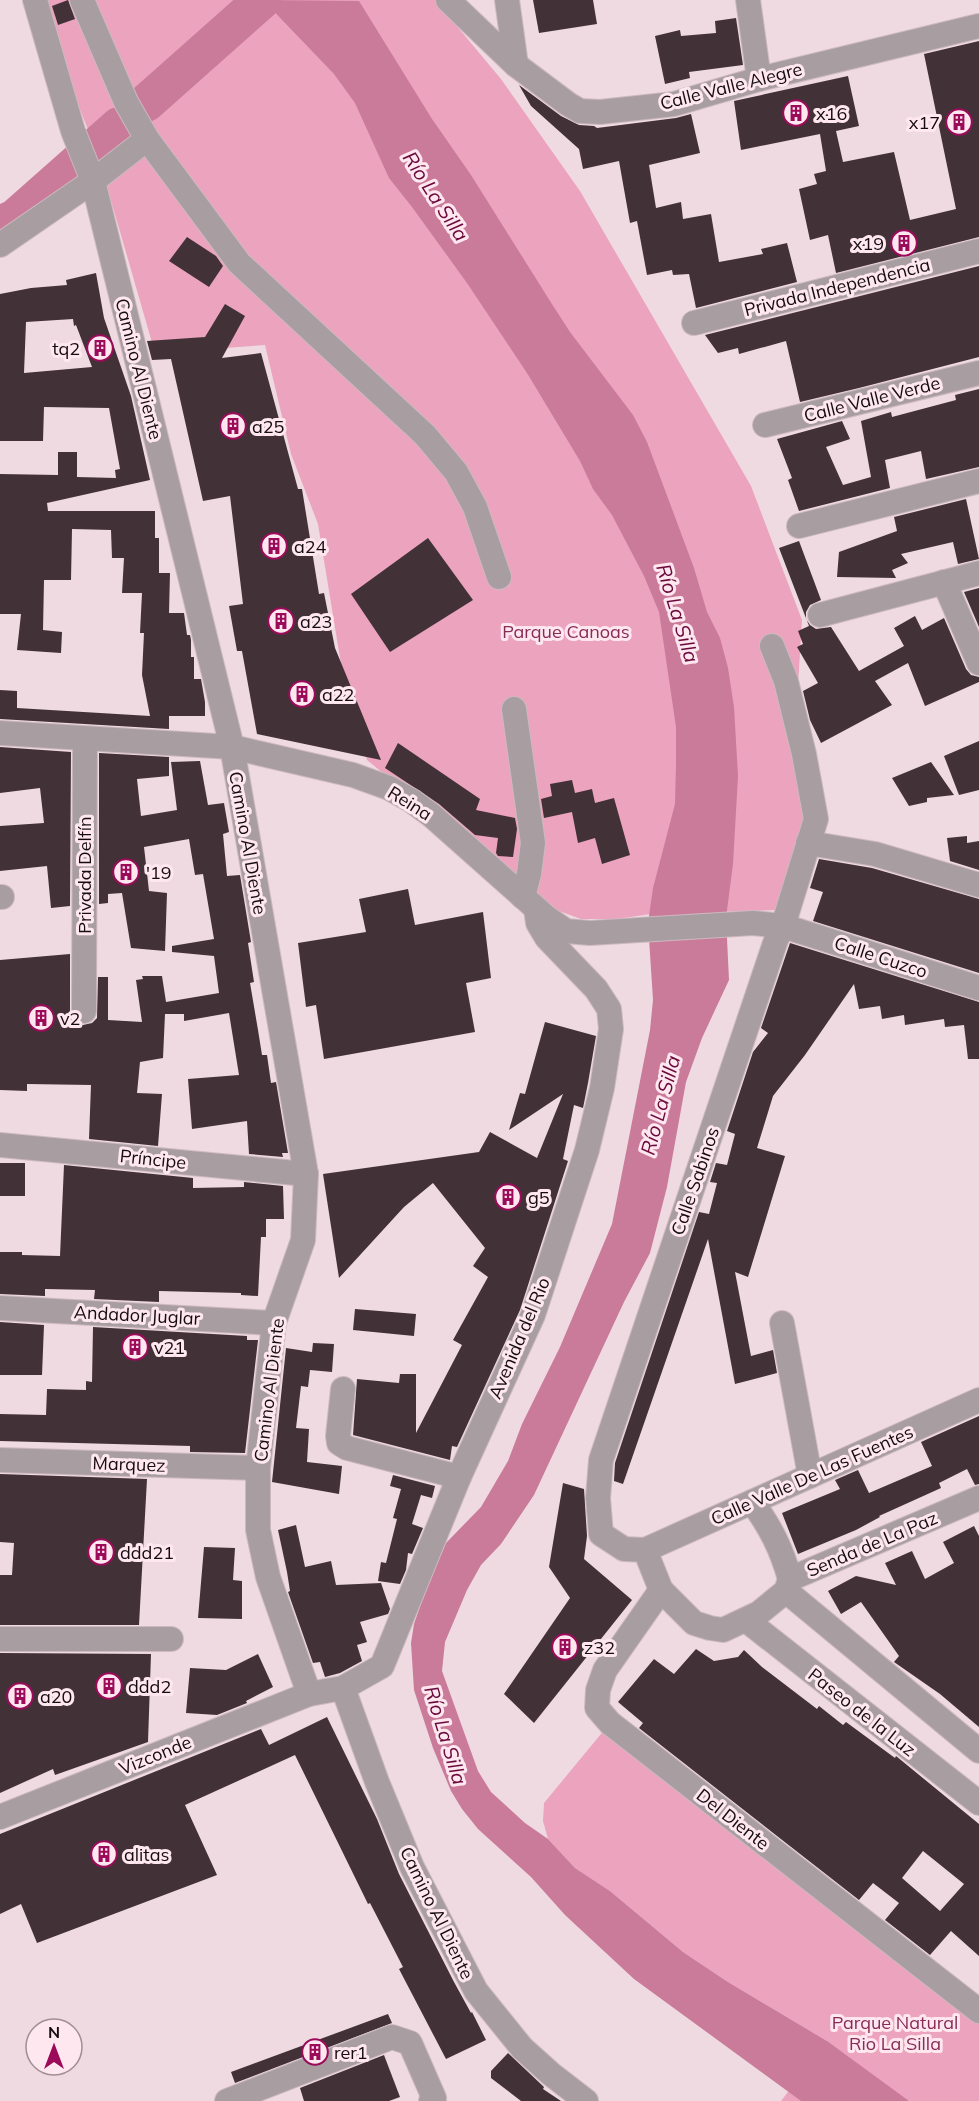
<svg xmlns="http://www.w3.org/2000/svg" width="979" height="2101" font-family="Mulish,sans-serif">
	<rect width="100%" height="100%" fill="#f0dae1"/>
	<g fill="#eba3be">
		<polygon points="43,0 435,0 501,79 580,191 751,486 802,620 797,702 807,822 777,910 651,914 617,919 581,919 556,910 514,881 367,760 341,664 318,524 291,454 265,345 155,353 97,152 59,57"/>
		<polygon points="610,1723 979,2012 979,2101 781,2101 827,2041 728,1982 683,1952 610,1891 575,1868 548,1839 543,1821 544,1803"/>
	</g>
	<polygon fill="#ca7b99" points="263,0 359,1 432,119 471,175 550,301 570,332 633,415 647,442 694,568 707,612 720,638 728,668 734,707 738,776 733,864 726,918 729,980 702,1038 686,1082 667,1187 650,1253 624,1302 534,1495 501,1544 481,1565 467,1590 445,1642 442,1671 478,1771 491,1792 525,1823 548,1839 575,1868 610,1891 683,1952 728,1982 827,2041 909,2101 801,2101 634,1979 565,1915 531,1877 478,1829 462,1809 451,1791 433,1748 414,1690 411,1643 414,1624 428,1583 446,1543 481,1507 508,1461 522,1424 560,1347 612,1224 650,1030 653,1000 648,923 653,888 675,804 676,765 676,727 659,612 644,576 612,515 593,489 580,461 527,373 467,283 412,207 389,178 355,103 334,74"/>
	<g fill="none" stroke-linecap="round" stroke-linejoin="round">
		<g stroke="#ca7b99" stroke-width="38">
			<polyline points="146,103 262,0"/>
			<polyline points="0,225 15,218 119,126"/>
		</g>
	</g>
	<g fill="#423137" fill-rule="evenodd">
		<polygon points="68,0 75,19 58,25 52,6"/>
		<polygon points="533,0 593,0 597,24 539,33"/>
		<polygon points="736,18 743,65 689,72 690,78 665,84 655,36 680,30 681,36 716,33 715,21"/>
		<polygon points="979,41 979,237 836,273 828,235 810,240 799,189 817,184 814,174 826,171 820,134 741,150 734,101 848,76 859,126 836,131 843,162 894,152 910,220 956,209 924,54"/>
		<polygon points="519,85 561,116 579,125 594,126 597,128 676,118 691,114 700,153 649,165 656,208 681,202 683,219 711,214 719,262 763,254 761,249 787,243 797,282 696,308 689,274 673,275 672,270 647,275 637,221 630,223 619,161 583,169 579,149 531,106"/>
		<polygon points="187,237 216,256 223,266 209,287 169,261"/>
		<polygon points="979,266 979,357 859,388 800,402 786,341 739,354 738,348 718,353 705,335"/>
		<path d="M 96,273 L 104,318 L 131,396 L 150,480 L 47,503 L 48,511 L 155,511 L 155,538 L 159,538 L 159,573 L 170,573 L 169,613 L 184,613 L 187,635 L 190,635 L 191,640 L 191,657 L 194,657 L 194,679 L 201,679 L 205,702 L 205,716 L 169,716 L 169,729 L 0,719 L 0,690 L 17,691 L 17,708 L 150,716 L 142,675 L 144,633 L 140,633 L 142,593 L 122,593 L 124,558 L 112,558 L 111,530 L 72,529 L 71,580 L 44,580 L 43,630 L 62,632 L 61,653 L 17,650 L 21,614 L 0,614 L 0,474 L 58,475 L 58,452 L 77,452 L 77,477 L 116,478 L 115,470 L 120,469 L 109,408 L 44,407 L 43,441 L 0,441 L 0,294 L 31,288 L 67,285 L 66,280 ZM 73,319 L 74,326 L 76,325 L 92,367 L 24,373 L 26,322 Z"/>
		<polygon points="225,304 245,316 222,358 261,353 298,489 302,489 319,594 324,593 335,648 381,760 257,734 242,651 237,651 229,606 243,604 230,496 203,501 171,359 152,360 147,341 205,337"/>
		<polygon points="979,389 979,467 926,479 921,451 885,460 890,488 799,511 788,480 792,478 777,439 842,421 850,439 826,447 843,485 871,477 861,421 891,412 892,417 956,400 955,395"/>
		<polygon points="966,499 979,559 958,564 953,542 901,554 908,563 892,570 896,578 837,577 839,552 897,531 894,517"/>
		<polygon points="428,538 473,600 390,652 351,594"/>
		<polygon points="799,541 821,600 810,605 806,612 806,619 810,625 816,629 831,627 859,671 904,646 894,628 915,616 922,630 944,618 966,669 971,675 979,677 979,682 925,706 908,663 875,681 892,705 821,743 810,720 803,691 818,683 797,647 803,644 798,631 809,626 779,548"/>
		<polygon points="979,588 979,627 964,592"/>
		<polygon points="979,741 979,790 959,795 944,756"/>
		<polygon points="398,743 480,799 476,810 515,818 517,829 513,857 498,856 496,853 498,838 475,835 439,804 385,768"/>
		<polygon points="0,747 71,752 70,906 51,908 47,866 0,871 0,826 44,823 40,788 0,793"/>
		<polygon points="99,753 169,757 169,776 137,779 141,816 177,810 171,762 200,761 208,805 224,803 229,832 223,834 227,876 240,875 251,942 248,943 254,982 250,983 258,1030 262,1055 267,1055 271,1083 276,1082 288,1153 282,1153 283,1157 249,1154 247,1121 192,1129 188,1079 239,1075 229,1013 184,1021 184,1014 165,1014 163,1058 140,1062 137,1093 162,1094 158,1146 89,1139 91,1085 27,1084 27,1091 0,1090 0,960 70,954 70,1012 72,1019 76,1023 83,1025 92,1023 97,1018 98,977 108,977 108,1020 142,1022 136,980 143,979 142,976 162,976 166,1002 219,993 214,956 172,952 172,946 214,939 203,874 195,875 189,839 144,847 149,891 167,893 165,951 131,948 122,893 108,894 108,903 99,904"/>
		<polygon points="931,762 954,795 927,798 927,802 909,806 892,778"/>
		<polygon points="572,780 575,793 592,789 595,803 614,798 630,855 602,864 595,838 578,843 572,812 544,818 541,799 552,796 550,784"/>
		<polygon points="967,836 967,843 979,841 979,870 950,861 947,838"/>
		<polygon points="819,859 872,868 979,899 979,973 813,921 823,892 810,888"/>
		<polygon points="408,889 415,925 483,912 491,978 466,983 475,1032 324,1059 316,1005 306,1007 298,943 366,932 359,899"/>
		<polygon points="790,943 979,1002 979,1059 968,1059 964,1025 945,1027 944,1019 905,1025 904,1015 882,1019 880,1006 859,1009 854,984 805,1055 773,1096 757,1148 785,1156 748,1277 735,1272 751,1356 773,1350 777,1373 735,1384 708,1239 623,1484 614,1481 615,1463 699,1212 709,1214 717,1183 710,1182 716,1163 727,1165 735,1134 727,1131 753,1052 768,1033 761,1028"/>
		<polygon points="545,1022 596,1036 588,1083 583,1108 574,1105 563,1159 568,1161 520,1310 457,1447 452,1446 450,1460 353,1435 357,1379 399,1383 400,1374 416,1374 416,1433 462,1345 453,1340 488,1277 473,1266 485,1248 433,1183 404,1207 339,1278 323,1174 479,1152 490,1132 537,1158 563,1094 509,1130 520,1093 525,1094"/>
		<rect x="0" y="1163" width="25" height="33"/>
		<polygon points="64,1165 193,1178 193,1188 244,1187 244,1182 283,1186 284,1219 266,1219 266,1237 261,1237 258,1296 241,1295 241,1293 159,1291 159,1302 94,1299 95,1290 45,1289 45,1296 0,1294 0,1252 22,1252 22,1255 60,1256"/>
		<polygon points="355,1309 416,1314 414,1336 353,1330"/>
		<polygon points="0,1322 44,1325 42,1375 0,1375"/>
		<polygon points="93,1327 247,1336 247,1340 258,1340 245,1453 190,1452 190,1446 0,1441 0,1414 46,1415 47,1389 86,1390 86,1381 92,1382"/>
		<polygon points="313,1343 334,1344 332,1372 310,1370 308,1387 301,1386 296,1428 309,1429 307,1462 342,1466 339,1494 272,1482 286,1348 312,1352"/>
		<polygon points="979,1416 979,1484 975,1485 967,1469 939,1483 941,1488 879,1516 880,1517 856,1530 798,1554 782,1513 840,1489 835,1480 858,1470 869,1493 932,1466 921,1442"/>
		<polygon points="0,1474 147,1479 139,1625 0,1625 0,1575 12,1575 14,1543 0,1542"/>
		<polygon points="393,1475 435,1486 432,1498 421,1495 412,1524 423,1528 412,1554 408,1553 406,1570 400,1584 378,1581 381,1562 386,1563 397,1519 393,1518 401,1489 390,1486"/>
		<polygon points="563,1483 584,1489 587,1536 584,1559 632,1600 534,1723 504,1694 570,1598 549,1567"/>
		<polygon points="296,1525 305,1567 331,1561 336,1585 381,1583 390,1609 388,1614 360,1622 367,1642 357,1645 362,1661 340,1673 325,1677 320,1662 313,1663 288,1592 290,1591 287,1572 278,1530"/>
		<polygon points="974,1526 979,1536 979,1727 940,1694 894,1662 899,1656 861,1602 841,1614 828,1591 856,1576 896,1585 885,1563 912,1551 925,1579 954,1563 943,1542"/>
		<polygon points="204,1547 235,1548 233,1580 242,1581 242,1619 198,1618"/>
		<path d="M 696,1649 L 714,1661 L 738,1657 L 744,1650 L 762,1667 L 817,1709 L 819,1706 L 843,1725 L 846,1722 L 895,1758 L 896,1756 L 979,1824 L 979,1956 L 951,1931 L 930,1955 L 885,1920 L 899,1903 L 873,1883 L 859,1900 L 639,1728 L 643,1723 L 618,1702 L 654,1659 L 674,1674 ZM 923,1851 L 964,1884 L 940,1911 L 902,1878 Z"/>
		<polygon points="0,1653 151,1654 148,1742 55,1775 53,1769 0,1793"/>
		<polygon points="258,1654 273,1687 246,1701 247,1703 217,1715 186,1713 190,1668 226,1670"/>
		<polygon points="327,1717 377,1819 399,1874 454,1982 471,2013 472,2012 486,2040 446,2059 399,1969 403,1967 370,1903 368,1904 295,1755 185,1805 217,1875 37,1943 21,1904 0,1914 0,1834 261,1729 269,1745"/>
		<polygon points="388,2014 392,2023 235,2083 231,2072"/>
		<polygon points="508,2053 544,2087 543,2089 561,2101 521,2101 491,2078 491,2071"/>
		<polygon points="384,2055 400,2097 389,2101 304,2101 300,2088"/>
	</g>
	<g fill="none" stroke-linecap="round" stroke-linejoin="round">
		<g stroke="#cdb9bf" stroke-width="26">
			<g id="minor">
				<polyline points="35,0 73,131 93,181 232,747 306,1174 303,1240 274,1323 258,1468 258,1530 268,1577 309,1694"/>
				<polyline points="82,0 126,102 147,139 239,263 425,435 456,472 475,507 499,577"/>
				<polyline points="448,0 516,65 568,104 580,111 600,112 674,104 759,79 979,26"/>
				<polyline points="507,0 516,65"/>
				<polyline points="748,0 759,79"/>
				<polyline points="0,245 93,181 147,139"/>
				<polyline points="694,323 979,251"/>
				<polyline points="765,425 979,373"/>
				<polyline points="799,526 979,481"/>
				<polyline points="944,582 979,663"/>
				<polyline points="820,615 979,573"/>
				<polyline points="772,646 786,681 804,754 816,819 783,926 776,940 601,1460 598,1498 601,1534 624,1549 645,1550 661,1590 694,1623 710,1628 723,1630 759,1613 786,1591 790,1579 979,1498"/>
				<polyline points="514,709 533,843 529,874 523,897"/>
				<polyline points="0,733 232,747 353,775 389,788 412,801 431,815 547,918 566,931 590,933 753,923 783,926 979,988"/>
				<polyline points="808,843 875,854 979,885"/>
				<polyline points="0,897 2,897"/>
				<polyline points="84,1011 85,739"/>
				<polyline points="0,1145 306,1174"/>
				<polyline points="0,1308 274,1323"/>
				<polyline points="782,1323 810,1476"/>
				<polyline points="343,1389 338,1436 339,1443 347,1448 459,1477"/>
				<polyline points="0,1460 258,1468"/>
				<path d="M 752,1502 C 771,1528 781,1548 790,1579"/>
				<polyline points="645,1550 979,1400"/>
				<polyline points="661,1590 605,1670 598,1690 597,1708 610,1723 979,2011"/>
				<polyline points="786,1591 979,1751"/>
				<polyline points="746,1620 979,1803"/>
				<polyline points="0,1639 171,1639"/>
				<polyline points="343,1688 377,1782 412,1867 476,1991 522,2048 551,2074 586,2101"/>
				<polyline points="0,1817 309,1694 343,1688 382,1666 459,1477 533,1315 587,1150 602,1088 611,1029 609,1009 596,989 547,938 538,923 536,909"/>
				<polyline points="227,2101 392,2037 410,2043 434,2098 431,2101"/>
			</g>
		</g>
		<use href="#minor" stroke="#a89ea2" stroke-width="24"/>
	</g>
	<defs>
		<g id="building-ring" transform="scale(1.35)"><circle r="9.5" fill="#fee7ef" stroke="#9b0b5a" stroke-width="1.5"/><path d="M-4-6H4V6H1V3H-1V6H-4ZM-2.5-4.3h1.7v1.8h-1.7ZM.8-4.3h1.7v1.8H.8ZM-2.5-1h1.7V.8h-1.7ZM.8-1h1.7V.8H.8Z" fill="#9b0b5a"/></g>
	</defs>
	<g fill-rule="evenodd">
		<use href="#building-ring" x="796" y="113"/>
		<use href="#building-ring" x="959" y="122"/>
		<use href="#building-ring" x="904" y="243"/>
		<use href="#building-ring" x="100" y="348"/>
		<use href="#building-ring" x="233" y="426"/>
		<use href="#building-ring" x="274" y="546"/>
		<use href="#building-ring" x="281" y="621"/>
		<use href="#building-ring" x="302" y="694"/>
		<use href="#building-ring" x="126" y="872"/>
		<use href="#building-ring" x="41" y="1018"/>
		<use href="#building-ring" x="508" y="1197"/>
		<use href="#building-ring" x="135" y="1347"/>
		<use href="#building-ring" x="101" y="1552"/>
		<use href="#building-ring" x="565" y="1647"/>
		<use href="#building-ring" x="109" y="1686"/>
		<use href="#building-ring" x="20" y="1696"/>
		<use href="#building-ring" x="104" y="1854"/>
		<use href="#building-ring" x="315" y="2052"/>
	</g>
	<g text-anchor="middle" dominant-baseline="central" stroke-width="6" stroke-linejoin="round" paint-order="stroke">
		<g font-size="18" fill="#140c0f" stroke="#fee7ef">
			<text transform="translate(731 86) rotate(-14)">Calle Valle Alegre</text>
			<text transform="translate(837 287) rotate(-14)">Privada Independencia</text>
			<text transform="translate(139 369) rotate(76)">Camino Al Diente</text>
			<text transform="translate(872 399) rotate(-14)">Calle Valle Verde</text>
			<text transform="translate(410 803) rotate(32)">Reina</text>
			<text transform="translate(248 843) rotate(80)">Camino Al Diente</text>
			<text transform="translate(84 875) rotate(-90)">Privada Delfín</text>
			<text transform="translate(881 957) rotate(18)">Calle Cuzco</text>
			<text transform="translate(153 1159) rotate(6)">Príncipe</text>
			<text transform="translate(695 1181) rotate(-71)">Calle Sabinos</text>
			<text transform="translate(137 1315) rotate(3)">Andador Juglar</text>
			<text transform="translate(519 1338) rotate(-67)">Avenida del Rio</text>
			<text transform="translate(269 1390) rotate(-83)">Camino Al Diente</text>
			<text transform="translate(129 1464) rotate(2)">Marquez</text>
			<text transform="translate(812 1475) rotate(-24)">Calle Valle De Las Fuentes</text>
			<text transform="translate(872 1544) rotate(-23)">Senda de La Paz</text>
			<text transform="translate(862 1712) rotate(38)">Paseo de la Luz</text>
			<text transform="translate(155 1755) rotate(-22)">Vizconde</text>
			<text transform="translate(733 1819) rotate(38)">Del Diente</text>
			<text transform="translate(437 1913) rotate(64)">Camino Al Diente</text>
		</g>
		<g font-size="18" fill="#140c0f" stroke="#fee7ef" text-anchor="start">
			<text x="816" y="113">x16</text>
			<text x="940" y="122" text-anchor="end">x17</text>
			<text x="884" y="243" text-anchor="end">x19</text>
			<text x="80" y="348" text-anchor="end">tq2</text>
			<text x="252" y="426">a25</text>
			<text x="294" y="546">a24</text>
			<text x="300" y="621">a23</text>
			<text x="322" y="694">a22</text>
			<text x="146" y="872">'19</text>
			<text x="60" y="1018">v2</text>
			<text x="528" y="1197">g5</text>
			<text x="154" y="1347">v21</text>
			<text x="120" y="1552">ddd21</text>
			<text x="584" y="1647">z32</text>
			<text x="128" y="1686">ddd2</text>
			<text x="40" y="1696">a20</text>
			<text x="124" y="1854">alitas</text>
			<text x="334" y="2052">rer1</text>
		</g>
		<g font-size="18" fill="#892b57" stroke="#fee7ef">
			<text x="566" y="631">Parque Canoas</text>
			<text x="895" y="2022">Parque Natural<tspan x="895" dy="21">Rio La Silla</tspan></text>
		</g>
		<g font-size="20" font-style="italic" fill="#6b093d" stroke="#fee7ef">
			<text transform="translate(436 196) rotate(57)">Río La Silla</text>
			<text transform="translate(678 613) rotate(73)">Río La Silla</text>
			<text transform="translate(660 1105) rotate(-75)">Río La Silla</text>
			<text transform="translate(446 1735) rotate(73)">Río La Silla</text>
		</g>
	</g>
	<g transform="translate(54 2047)"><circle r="28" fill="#fee7ef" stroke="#a08f95" stroke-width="1.5"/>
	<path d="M0-4.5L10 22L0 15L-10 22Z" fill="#9b0b5a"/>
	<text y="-9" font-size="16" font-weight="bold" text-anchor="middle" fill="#140c0f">N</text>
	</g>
</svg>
